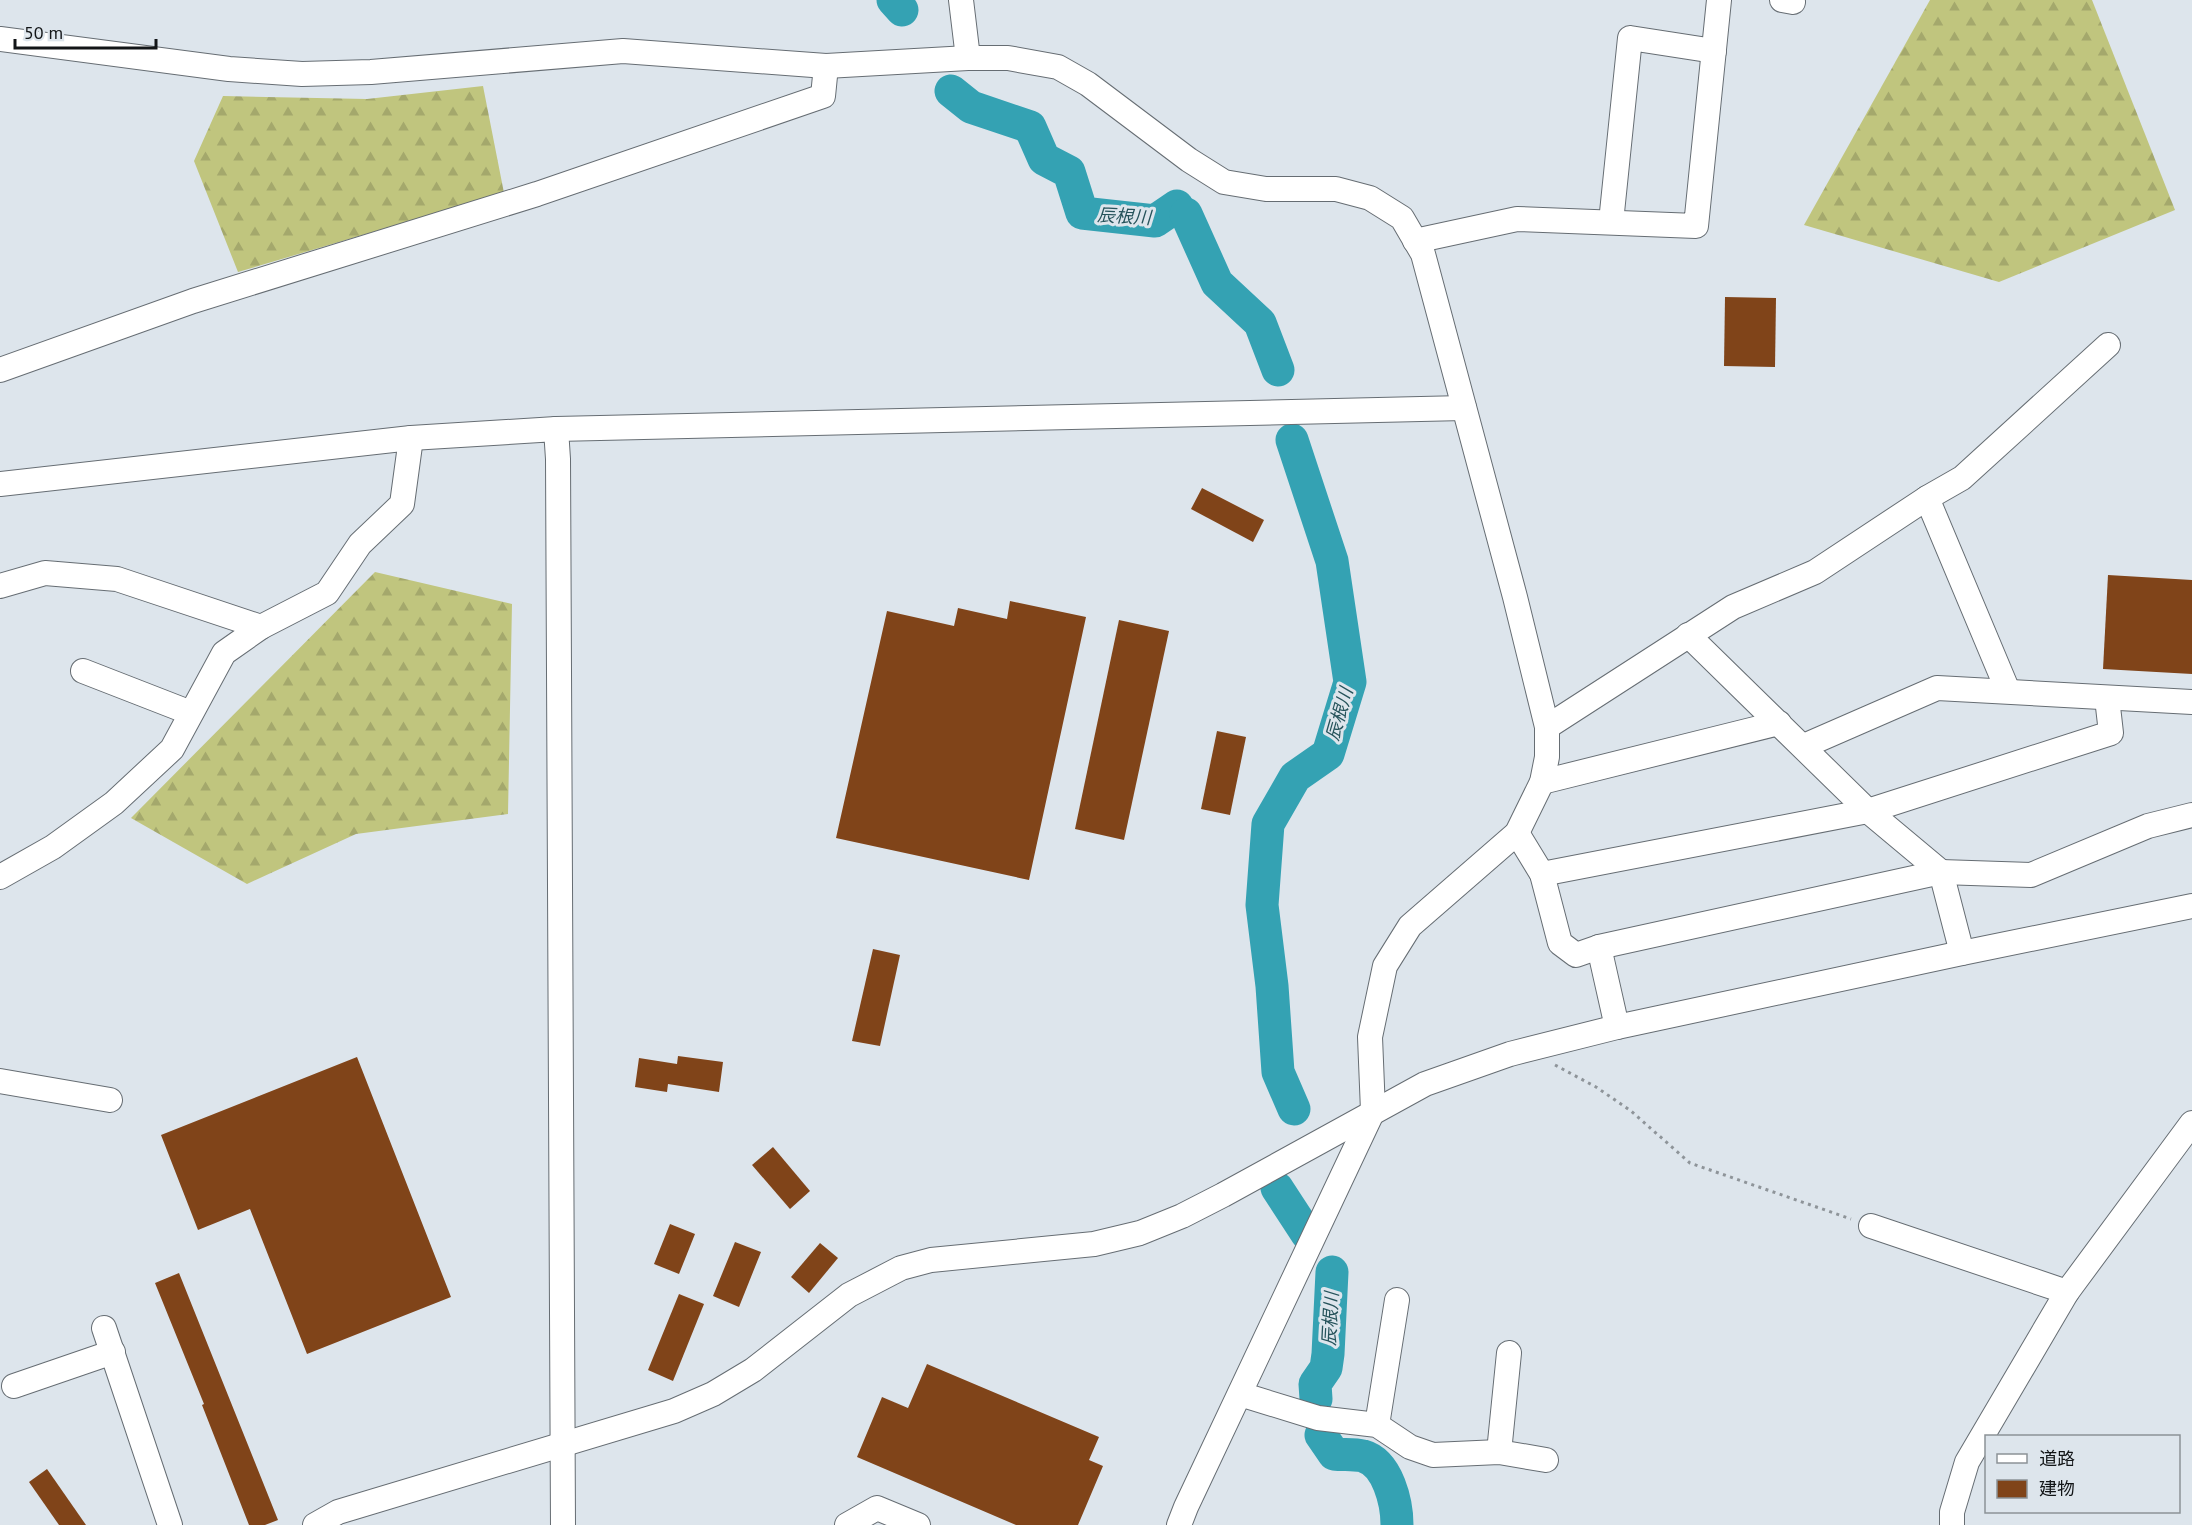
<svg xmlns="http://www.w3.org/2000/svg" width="2192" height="1525" font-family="'PT Sans','Noto Sans JP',sans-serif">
	<defs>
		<pattern id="forest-firs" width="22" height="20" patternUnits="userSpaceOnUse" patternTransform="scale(1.5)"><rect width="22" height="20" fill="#c0c57e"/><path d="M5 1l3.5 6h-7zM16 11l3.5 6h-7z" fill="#a4a86c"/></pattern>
	</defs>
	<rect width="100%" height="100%" fill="#dde5ec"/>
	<g fill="url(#forest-firs)">
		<polygon points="1930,0 2092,0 2175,210 1999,282 1804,225"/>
		<polygon points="483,86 504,193 238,272 194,161 223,96 367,99"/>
		<polygon points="375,572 512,604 508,814 356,834 247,884 131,818"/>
	</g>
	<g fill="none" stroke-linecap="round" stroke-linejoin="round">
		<g stroke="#34a2b3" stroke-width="33">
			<polyline points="893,0 902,10"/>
			<polyline points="951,91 971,107 1030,127 1044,159 1069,172 1082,213 1155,221 1177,206"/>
			<polyline points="1186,214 1217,283 1260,323 1278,370"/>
			<polyline points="1292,440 1332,561 1350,682 1328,754 1295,777 1268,824 1262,905 1272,986 1278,1072 1294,1109"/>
			<polyline points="1277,1188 1307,1234"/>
			<polyline points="1316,1399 1315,1384 1326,1368 1328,1354 1332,1272"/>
			<path d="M 1321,1435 L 1334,1454 C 1343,1455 1354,1454 1363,1456 C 1388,1463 1397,1503 1397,1525"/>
		</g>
	</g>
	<g fill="#804419">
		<polygon points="1725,297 1776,298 1775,367 1724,366"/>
		<polygon points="1202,488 1264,520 1253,542 1191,509"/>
		<polygon points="2108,575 2192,580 2192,674 2103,669"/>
		<polygon points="1010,601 1086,617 1029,880 836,838 887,611 954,626 958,608 1007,619"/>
		<polygon points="1119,620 1169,631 1124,840 1075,829"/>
		<polygon points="1217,731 1246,737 1230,815 1201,809"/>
		<polygon points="873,949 900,955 880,1046 852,1041"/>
		<polygon points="678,1056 723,1062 719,1092 668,1084 667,1092 635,1087 639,1058 677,1064"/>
		<polygon points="357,1057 451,1297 307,1354 250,1209 198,1230 161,1135"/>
		<polygon points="773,1147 810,1191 790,1209 752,1165"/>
		<polygon points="670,1224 695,1234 679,1274 654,1264"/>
		<polygon points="735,1242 761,1252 739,1307 713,1296"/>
		<polygon points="820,1243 838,1258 809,1293 791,1277"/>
		<polygon points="179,1273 278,1520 265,1525 249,1525 202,1405 204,1404 155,1283"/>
		<polygon points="679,1294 704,1304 673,1381 648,1370"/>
		<polygon points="927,1364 1099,1437 1089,1460 1103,1466 1078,1525 1016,1525 857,1457 882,1397 908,1408"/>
		<polygon points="47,1469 86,1525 59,1525 29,1482"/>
	</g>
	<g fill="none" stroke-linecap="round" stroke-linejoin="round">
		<g stroke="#666d73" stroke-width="26">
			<g id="minor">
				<polyline points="961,0 968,58"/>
				<polyline points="1782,0 1793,2"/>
				<polyline points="0,39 229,69 302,74 371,72 623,51 826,66 968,58 1008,58 1058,67 1088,84 1189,160 1224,182 1266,189 1336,189 1370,198 1402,218 1423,254 1515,597 1547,727 1547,757 1542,782 1517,833 1410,926 1385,966 1370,1037 1373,1111 1186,1507 1179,1525"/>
				<polyline points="1611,222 1630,38 1714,51"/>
				<polyline points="1415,241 1517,219 1696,226 1719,0"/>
				<polyline points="0,370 193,301 537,194 823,96 826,66"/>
				<polyline points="556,429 1464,408"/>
				<polyline points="0,484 411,438 556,429 558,459 563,1525"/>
				<polyline points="1927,498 2008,691"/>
				<polyline points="0,586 45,573 117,579 261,627"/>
				<polyline points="1688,635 1868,811 1941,872 1962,953"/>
				<polyline points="83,671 191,713"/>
				<polyline points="1547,727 1733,607 1815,572 1927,498 1962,478 2108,345"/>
				<polyline points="1804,746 1937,688 2192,702"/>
				<polyline points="1542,782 1779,723"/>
				<polyline points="1517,833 1542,874 1560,943 1576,955 1599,947 1941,872 2031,875 2148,826 2192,815"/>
				<polyline points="1542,874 1868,811 2111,733 2107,698"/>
				<polyline points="0,877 53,847 114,803 172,749 224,653 261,627 327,593 360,544 402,504 411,438"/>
				<polyline points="1599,947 1617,1027"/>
				<polyline points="0,1081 110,1100"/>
				<polyline points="1871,1226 2067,1292"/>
				<polyline points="104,1328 170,1525"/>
				<polyline points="14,1386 113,1352"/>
				<polyline points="1240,1394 1318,1418 1377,1425 1410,1447 1433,1455 1499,1452 1546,1460"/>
				<polyline points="1377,1425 1397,1300"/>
				<polyline points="1499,1452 1509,1353"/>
				<polyline points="315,1525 338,1512 674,1411 713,1394 753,1370 849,1295 901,1268 931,1260 1094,1244 1140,1233 1182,1216 1223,1195 1425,1084 1510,1054 1617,1027 1962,953 2192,906"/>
				<polyline points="847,1525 877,1508 918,1525"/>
				<polyline points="1952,1525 1952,1512 1967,1462 2067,1292 2192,1123"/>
			</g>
		</g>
		<polyline stroke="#8e9499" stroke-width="3" stroke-dasharray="3 4.5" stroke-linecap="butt" points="1555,1065 1596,1087 1631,1111 1690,1163 1851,1219"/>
		<use href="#minor" stroke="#fff" stroke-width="24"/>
	</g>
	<g text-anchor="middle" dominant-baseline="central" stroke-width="6" stroke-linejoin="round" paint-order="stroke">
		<g font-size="18" font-style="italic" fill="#26535b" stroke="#dde5ec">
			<text transform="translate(1124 216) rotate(3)">辰根川</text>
			<text transform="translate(1339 714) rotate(-74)">辰根川</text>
			<text transform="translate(1330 1319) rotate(-87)">辰根川</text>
		</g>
	</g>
	<rect x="1985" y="1435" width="195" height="78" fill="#dde5ec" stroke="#8c9297" stroke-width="1.5"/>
	<rect x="1997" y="1454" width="30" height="9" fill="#ffffff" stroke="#8c9297" stroke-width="1.5"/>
	<text x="2039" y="1465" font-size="18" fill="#121517">道路</text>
	<rect x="1997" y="1480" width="30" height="18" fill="#804419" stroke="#8c9297" stroke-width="1.5"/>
	<text x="2039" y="1495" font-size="18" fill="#121517">建物</text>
	<path d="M15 39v9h141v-9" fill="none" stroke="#121517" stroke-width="3"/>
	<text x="24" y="39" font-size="18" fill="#121517" stroke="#dde5ec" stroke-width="4.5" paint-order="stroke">50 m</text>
</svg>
